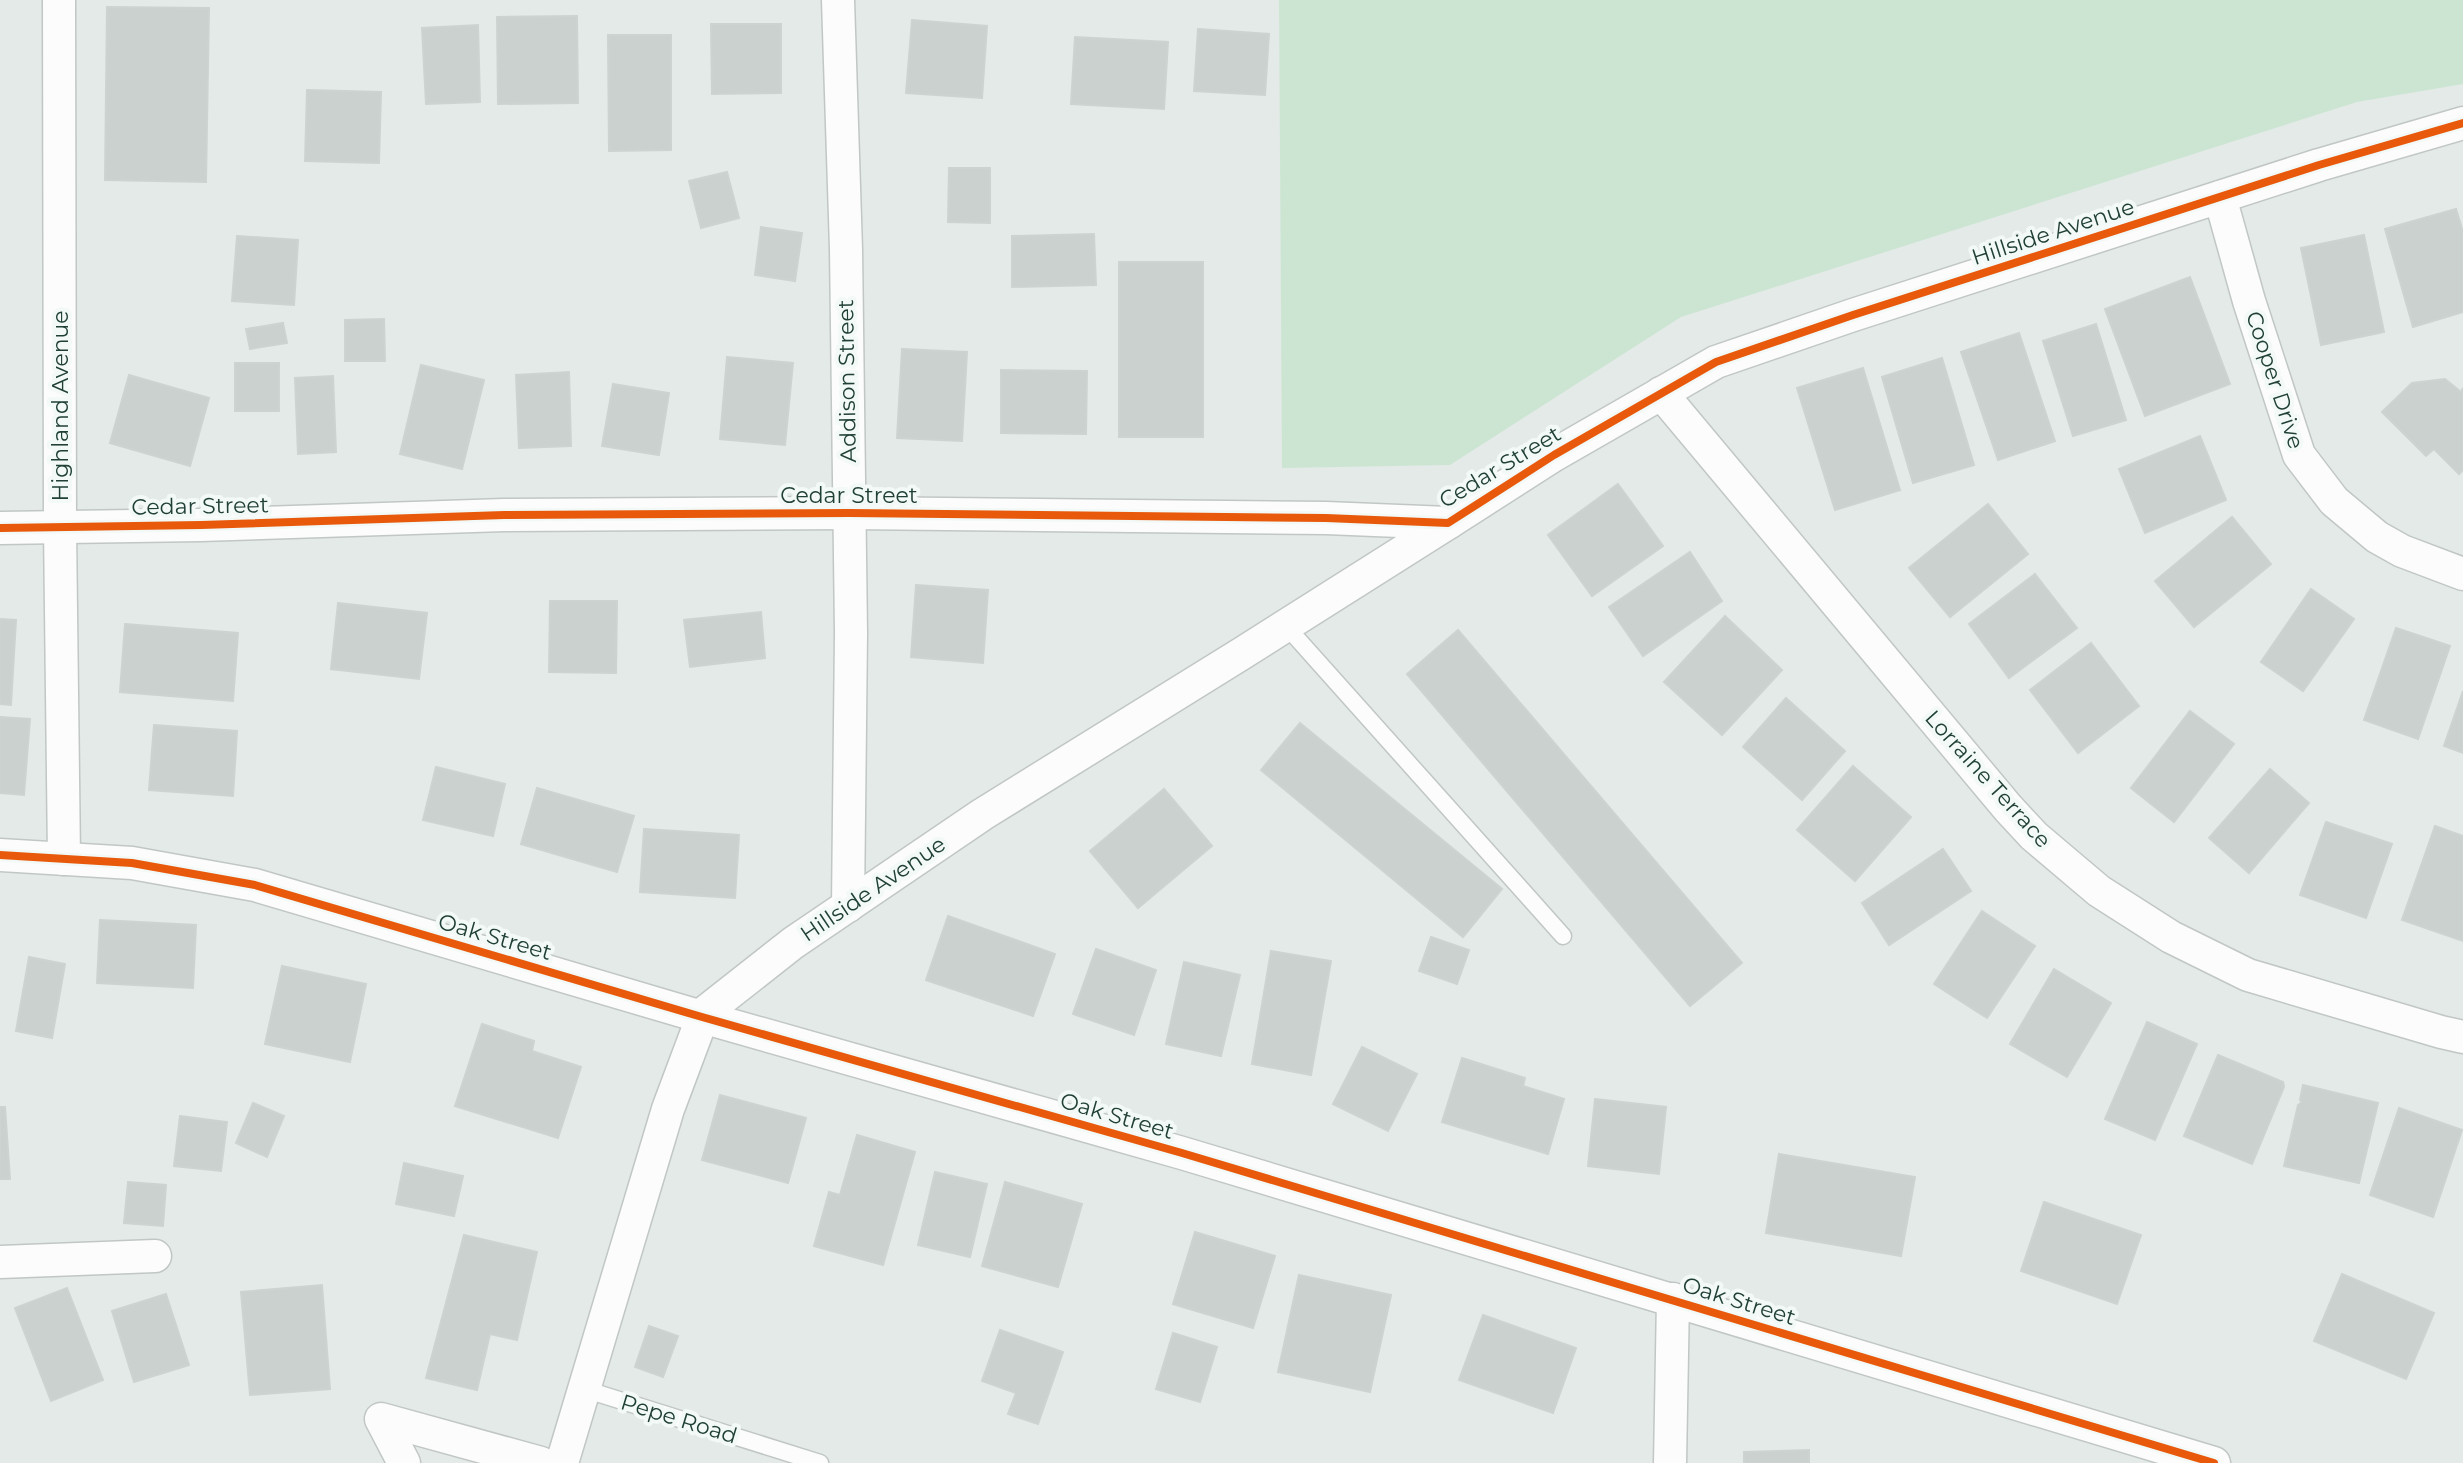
<svg xmlns="http://www.w3.org/2000/svg" width="2463" height="1463" font-family="Montserrat,sans-serif">
	<rect width="100%" height="100%" fill="#e4eae7"/>
	<polygon fill="#cce5d3" points="1279,0 2463,0 2463,84 2357,102 1681,317 1450,465 1282,468"/>
	<g fill="#cbd1cf" stroke="#cdd3d0" stroke-width="2">
		<polygon points="107,7 209,8 206,182 105,180"/>
		<polygon points="577,16 578,103 498,104 497,17"/>
		<polygon points="912,20 987,26 982,98 906,93"/>
		<polygon points="711,24 781,24 781,93 712,94"/>
		<polygon points="478,25 480,102 426,104 422,28"/>
		<polygon points="1198,29 1269,34 1265,95 1194,91"/>
		<polygon points="608,35 671,35 671,150 609,151"/>
		<polygon points="1075,37 1168,42 1164,109 1071,104"/>
		<polygon points="307,90 381,92 379,163 305,161"/>
		<polygon points="949,168 990,168 990,223 948,222"/>
		<polygon points="727,172 739,218 701,228 689,181"/>
		<polygon points="2456,209 2463,232 2463,312 2413,327 2385,229"/>
		<polygon points="761,227 802,233 795,281 755,275"/>
		<polygon points="1094,234 1096,285 1012,287 1012,236"/>
		<polygon points="2364,235 2384,332 2321,345 2301,248"/>
		<polygon points="237,236 298,240 294,305 232,301"/>
		<rect x="1119" y="262" width="84" height="175"/>
		<polygon points="2190,277 2230,384 2145,416 2105,309"/>
		<polygon points="384,319 385,361 345,361 345,320"/>
		<polygon points="283,323 287,343 250,349 246,329"/>
		<polygon points="2096,324 2126,420 2073,436 2043,341"/>
		<polygon points="2019,333 2055,441 1998,460 1961,352"/>
		<polygon points="902,349 967,352 962,441 897,438"/>
		<polygon points="727,357 793,363 785,445 720,439"/>
		<polygon points="1942,358 1974,465 1913,483 1882,377"/>
		<rect x="235" y="363" width="44" height="48"/>
		<polygon points="421,365 484,380 462,469 400,454"/>
		<polygon points="1863,368 1900,490 1835,510 1797,388"/>
		<polygon points="1001,370 1087,371 1086,434 1001,433"/>
		<polygon points="569,372 571,446 519,448 516,375"/>
		<polygon points="129,375 209,398 190,466 110,443"/>
		<polygon points="333,376 336,452 298,454 295,378"/>
		<polygon points="2445,379 2461,392 2463,388 2463,470 2459,474 2434,449 2426,456 2382,412 2412,383"/>
		<polygon points="613,384 669,393 659,455 602,446"/>
		<polygon points="2200,436 2226,500 2145,533 2119,469"/>
		<polygon points="1618,484 1663,546 1592,596 1548,535"/>
		<polygon points="1988,504 2028,554 1950,617 1909,568"/>
		<polygon points="2232,517 2271,564 2194,627 2155,581"/>
		<polygon points="1690,552 1722,601 1643,656 1609,607"/>
		<polygon points="2035,574 2077,628 2009,678 1969,624"/>
		<polygon points="916,585 988,590 983,663 911,657"/>
		<polygon points="2311,589 2354,619 2303,691 2261,662"/>
		<polygon points="550,601 617,601 616,673 549,672"/>
		<polygon points="338,603 427,613 419,679 331,669"/>
		<polygon points="761,612 765,658 690,667 684,620"/>
		<polygon points="1725,616 1782,670 1722,735 1664,682"/>
		<polygon points="0,619 16,620 11,705 0,704"/>
		<polygon points="125,624 238,633 233,701 120,692"/>
		<polygon points="2396,628 2450,646 2418,739 2364,720"/>
		<polygon points="1458,630 1742,963 1690,1006 1407,674"/>
		<polygon points="2091,643 2139,706 2078,753 2030,690"/>
		<polygon points="2463,691 2463,753 2444,746"/>
		<polygon points="1786,698 1845,751 1802,800 1743,747"/>
		<polygon points="2190,711 2234,744 2174,822 2131,788"/>
		<polygon points="0,717 30,719 24,795 0,793"/>
		<polygon points="1300,723 1502,889 1463,937 1261,770"/>
		<polygon points="154,725 237,731 233,796 149,790"/>
		<polygon points="1853,766 1911,817 1855,881 1797,830"/>
		<polygon points="436,767 505,784 493,836 423,820"/>
		<polygon points="2270,769 2309,803 2249,873 2209,838"/>
		<polygon points="537,788 634,816 617,872 521,844"/>
		<polygon points="1164,789 1212,846 1138,908 1090,851"/>
		<polygon points="2326,822 2392,844 2366,918 2300,895"/>
		<polygon points="2435,826 2463,836 2463,941 2402,920"/>
		<polygon points="644,829 739,835 735,898 640,892"/>
		<polygon points="1943,849 1971,891 1889,945 1862,903"/>
		<polygon points="1982,911 2035,946 1987,1018 1934,984"/>
		<polygon points="948,916 1055,954 1033,1016 926,980"/>
		<polygon points="100,920 196,925 193,988 97,983"/>
		<polygon points="1431,937 1469,950 1457,984 1419,971"/>
		<polygon points="1096,949 1156,970 1134,1035 1073,1014"/>
		<polygon points="1271,951 1331,961 1311,1075 1252,1064"/>
		<polygon points="29,957 65,964 52,1038 16,1031"/>
		<polygon points="1184,962 1240,975 1221,1056 1166,1044"/>
		<polygon points="282,966 366,984 350,1062 265,1044"/>
		<polygon points="2054,969 2111,1003 2067,1077 2010,1044"/>
		<polygon points="2147,1022 2197,1044 2155,1140 2105,1119"/>
		<polygon points="482,1024 534,1041 532,1051 581,1067 558,1138 455,1106"/>
		<polygon points="1362,1047 1417,1074 1388,1131 1333,1104"/>
		<polygon points="2218,1055 2283,1082 2284,1087 2252,1164 2184,1136"/>
		<polygon points="1462,1058 1525,1078 1523,1086 1564,1099 1548,1154 1442,1122"/>
		<polygon points="2303,1085 2378,1103 2359,1183 2284,1166 2298,1105 2302,1102 2300,1100"/>
		<polygon points="720,1095 806,1118 788,1183 702,1160"/>
		<polygon points="1595,1099 1666,1107 1659,1174 1588,1166"/>
		<polygon points="253,1103 284,1116 267,1157 236,1143"/>
		<polygon points="0,1107 5,1107 10,1179 0,1179"/>
		<polygon points="2399,1108 2462,1130 2433,1217 2370,1195"/>
		<polygon points="180,1116 227,1122 221,1171 174,1166"/>
		<polygon points="857,1135 915,1152 883,1265 814,1246 829,1192 840,1195"/>
		<polygon points="1779,1154 1915,1177 1901,1256 1766,1233"/>
		<polygon points="404,1163 463,1176 454,1216 396,1204"/>
		<polygon points="935,1172 987,1184 970,1257 918,1245"/>
		<polygon points="128,1182 166,1185 163,1226 124,1223"/>
		<polygon points="1005,1182 1082,1204 1058,1287 982,1266"/>
		<polygon points="2044,1202 2141,1235 2117,1304 2021,1271"/>
		<polygon points="1195,1232 1275,1256 1253,1328 1173,1304"/>
		<polygon points="464,1235 537,1252 517,1340 490,1334 477,1390 426,1378"/>
		<polygon points="2342,1274 2434,1313 2406,1379 2314,1341"/>
		<polygon points="1299,1275 1391,1295 1370,1392 1278,1372"/>
		<polygon points="322,1285 330,1389 250,1395 241,1292"/>
		<polygon points="67,1288 103,1380 51,1401 15,1308"/>
		<polygon points="166,1294 189,1365 134,1382 112,1311"/>
		<polygon points="1483,1315 1576,1348 1553,1413 1459,1380"/>
		<polygon points="649,1326 678,1336 663,1377 635,1367"/>
		<polygon points="1000,1330 1063,1352 1038,1424 1008,1414 1016,1393 982,1381"/>
		<polygon points="1173,1333 1217,1347 1200,1402 1156,1389"/>
		<polygon points="1809,1450 1809,1463 1744,1463 1744,1452"/>
	</g>
	<g fill="none" stroke-linecap="round" stroke-linejoin="round">
		<g stroke="#c1c7c4" stroke-width="19">
			<g id="lane">
				<polyline points="1286,626 1563,936"/>
				<polyline points="584,1389 820,1463"/>
			</g>
		</g>
		<g stroke="#c1c7c4" stroke-width="35">
			<g id="street">
				<polyline points="59,0 60,527 64,859"/>
				<polyline points="838,0 846,249 851,633 848,906"/>
				<polyline points="2220,197 2249,301 2299,455 2334,501 2377,537 2402,551 2463,574"/>
				<polyline points="1661,393 2008,808 2034,836 2099,891 2171,937 2248,975 2441,1032 2463,1037"/>
				<polyline points="0,528 201,525 504,515 849,513 1326,518 1448,523 1554,455 1716,362 1853,315 2319,165 2463,123"/>
				<polyline points="0,855 132,863 255,885 702,1017 1182,1153 2214,1463"/>
				<polyline points="0,1262 155,1256"/>
				<polyline points="404,1463 381,1419 541,1463"/>
				<polyline points="562,1463 668,1109 704,1013 793,943 983,814 1241,654 1448,523"/>
				<polyline points="1670,1463 1673,1299"/>
			</g>
		</g>
		<use href="#lane" stroke="#fbfcfb" stroke-width="16"/>
		<use href="#street" stroke="#fbfcfb" stroke-width="32"/>
		<g stroke="#f2f9f6" stroke-width="13">
			<g id="cycleway">
				<polyline points="0,528 201,525 504,515 849,513 1326,518 1448,523 1554,455 1716,362 1853,315 2319,165 2463,123"/>
				<polyline points="0,855 132,863 255,885 702,1017 1182,1153 2214,1463"/>
			</g>
		</g>
		<use href="#cycleway" stroke="#e8590c" stroke-width="8"/>
	</g>
	<g text-anchor="middle" dominant-baseline="central" stroke-width="8" stroke-linejoin="round" paint-order="stroke">
		<g font-size="22" fill="#204037" stroke="#f2f9f6">
			<text transform="translate(2053 232) rotate(-18)">Hillside Avenue</text>
			<text transform="translate(2275 380) rotate(72)">Cooper Drive</text>
			<text transform="translate(847 381) rotate(-91)">Addison Street</text>
			<text transform="translate(60 406) rotate(-90)">Highland Avenue</text>
			<text transform="translate(1500 467) rotate(-31)">Cedar Street</text>
			<text x="849" y="495">Cedar Street</text>
			<text transform="translate(200 506) rotate(-1)">Cedar Street</text>
			<text transform="translate(1988 779) rotate(48)">Lorraine Terrace</text>
			<text transform="translate(873 889) rotate(-34)">Hillside Avenue</text>
			<text transform="translate(495 937) rotate(16)">Oak Street</text>
			<text transform="translate(1117 1116) rotate(16)">Oak Street</text>
			<text transform="translate(1739 1301) rotate(17)">Oak Street</text>
			<text transform="translate(679 1419) rotate(17)">Pepe Road</text>
		</g>
	</g>
</svg>
